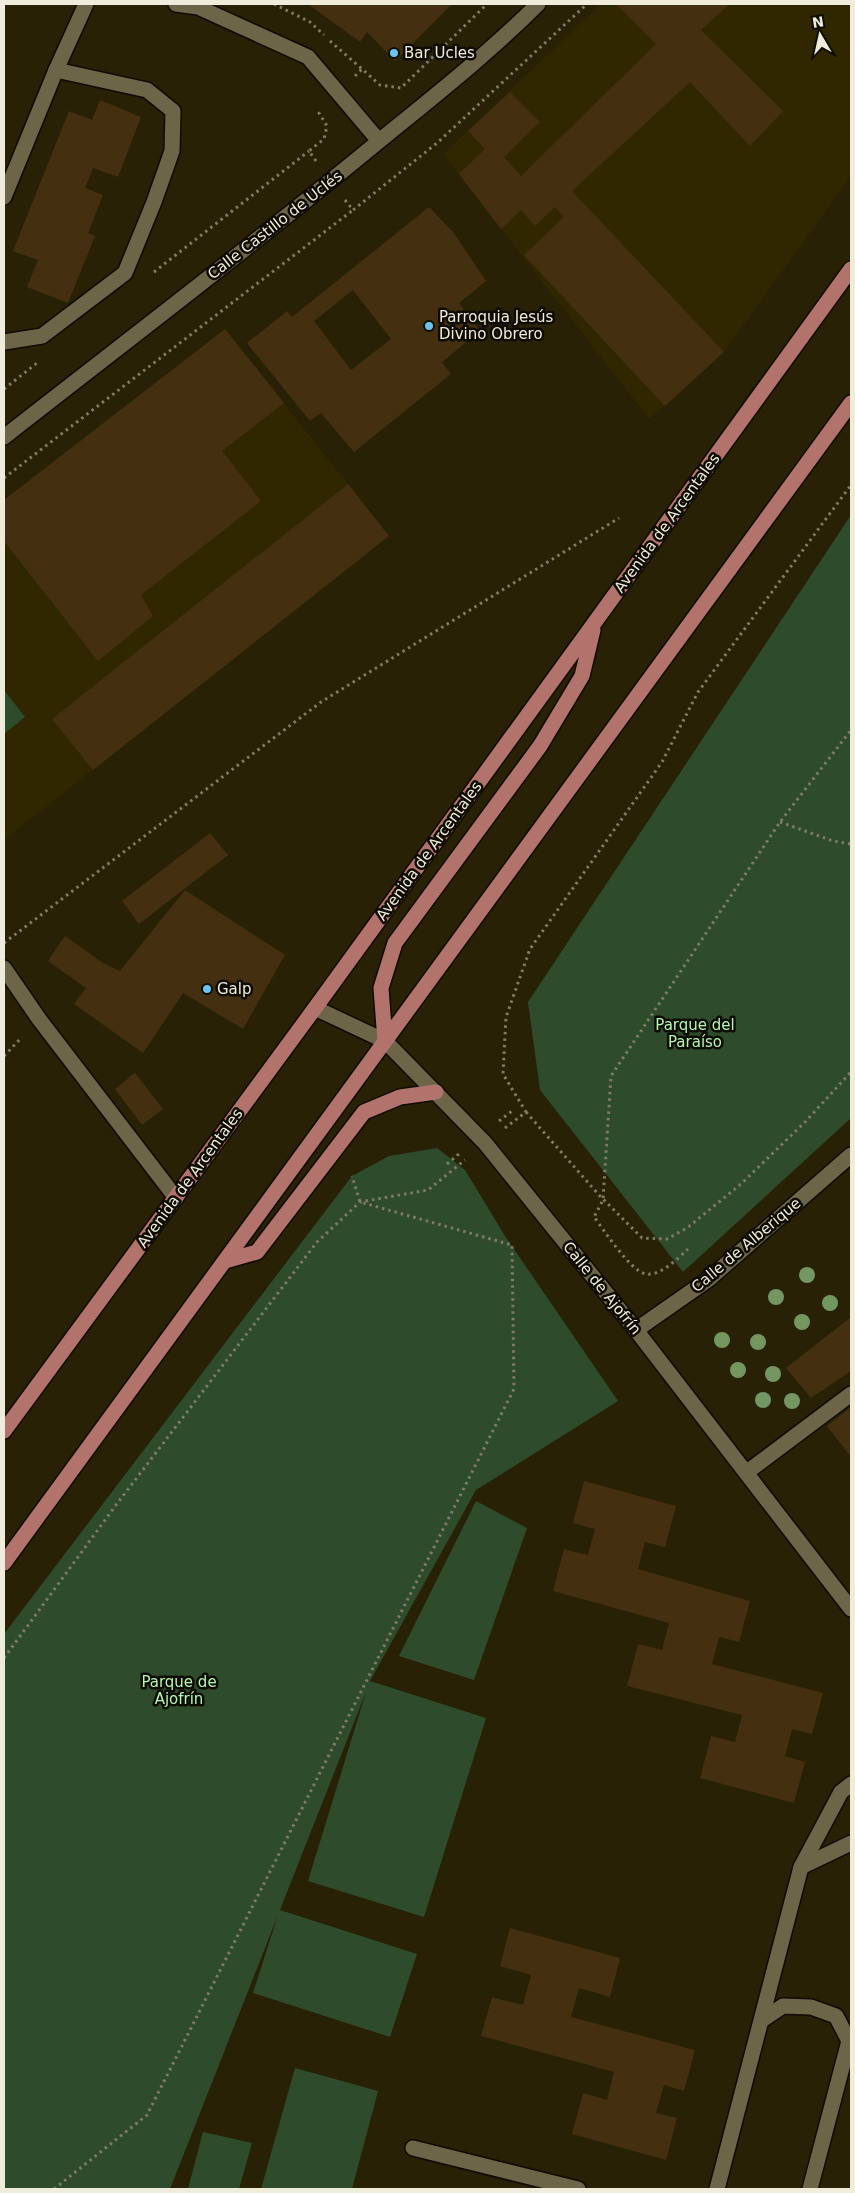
<svg xmlns="http://www.w3.org/2000/svg" width="855" height="2193" font-family="'DejaVu Sans',sans-serif">
	<rect width="100%" height="100%" fill="#282105"/>
	<g fill="#302701">
		<polygon points="601,4 851,4 851,176 724,352 649,419 443,154"/>
		<polygon points="225,329 389,536 4,840 4,500"/>
	</g>
	<g fill="#2e4c2c">
		<polygon points="851,515 851,1118 683,1272 540,1090 528,1002"/>
		<polygon points="4,690 25,717 4,734"/>
		<polygon points="437,1148 465,1170 505,1236 618,1401 476,1490 370,1681 486,1718 424,1917 308,1881 366,1692 280,1910 417,1954 390,2037 253,1993 278,1915 170,2189 4,2189 4,1634 352,1176 389,1156"/>
		<polygon points="476,1501 527,1528 474,1680 399,1656"/>
		<polygon points="295,2068 378,2091 352,2189 261,2189"/>
		<polygon points="203,2132 252,2143 239,2189 188,2189"/>
	</g>
	<g fill="#443010" fill-rule="evenodd">
		<polygon points="308,4 452,4 395,61 367,32 360,42"/>
		<polygon points="616,4 730,4 701,30 783,111 750,146 690,82 572,191 724,352 665,406 524,255 564,217 555,207 535,226 521,210 501,229 459,174 485,149 468,131 510,92 540,122 504,157 521,176 656,44"/>
		<polygon points="100,100 141,117 118,177 93,168 85,188 103,195 88,233 95,236 68,303 27,287 38,260 13,251 69,111 92,120"/>
		<path d="M 429,207 L 453,232 L 486,281 L 459,303 L 480,331 L 442,362 L 451,374 L 354,452 L 321,413 L 310,421 L 247,343 L 287,311 L 292,317 ZM 353,290 L 391,339 L 351,370 L 314,321 Z"/>
		<polygon points="225,329 284,403 222,451 261,501 141,595 153,616 98,661 4,541 4,500"/>
		<polygon points="348,484 389,536 93,770 52,719"/>
		<polygon points="210,833 228,855 139,924 122,901"/>
		<polygon points="185,890 285,955 243,1029 183,993 143,1053 74,1004 86,988 48,961 65,936 103,963 120,971"/>
		<polygon points="135,1073 163,1109 142,1125 115,1089"/>
		<polygon points="851,1317 851,1371 811,1398 786,1368"/>
		<polygon points="851,1407 851,1457 827,1426"/>
		<polygon points="584,1481 676,1506 665,1547 645,1542 638,1569 750,1601 739,1642 719,1637 712,1664 823,1693 812,1734 792,1729 785,1756 805,1762 794,1803 700,1778 711,1736 735,1742 742,1715 627,1686 638,1644 662,1650 669,1623 553,1591 564,1549 588,1555 595,1529 573,1523"/>
		<polygon points="510,1928 620,1958 610,1997 579,1988 571,2017 695,2050 684,2091 664,2085 656,2113 677,2118 666,2160 572,2134 583,2093 607,2100 614,2072 481,2036 492,1997 523,2005 531,1975 500,1966"/>
	</g>
	<g fill="none" stroke-linecap="round" stroke-linejoin="round">
		<g stroke="#110a00" stroke-width="18">
			<g id="service">
				<polyline points="4,968 39,1019 176,1198"/>
				<polyline points="801,1867 851,1843"/>
				<polyline points="762,2020 783,2006 811,2007 836,2016 849,2041 810,2189"/>
				<polyline points="413,2148 578,2189"/>
				<polyline points="717,2189 801,1867 841,1792 851,1784"/>
			</g>
		</g>
		<g stroke="#110a00" stroke-width="18">
			<g id="minor">
				<polyline points="176,4 198,7 308,57 379,141"/>
				<polyline points="4,197 56,70"/>
				<polyline points="4,342 42,336 125,273 154,202 172,151 173,111 147,90 56,70 86,4"/>
				<path d="M 4,437 C 129,339 256,243 378,142 C 433,97 488,54 538,4"/>
				<polyline points="315,1008 385,1041 485,1143 636,1330 851,1609"/>
				<polyline points="636,1330 709,1279 851,1155"/>
				<polyline points="747,1472 851,1394"/>
			</g>
		</g>
		<g stroke="#110a00" stroke-width="18">
			<g id="primary">
				<polyline points="385,1041 381,988 395,943 540,746 582,676 593,630"/>
				<polyline points="225,1261 257,1252 364,1112 400,1097 436,1092"/>
				<polyline points="4,1431 315,1008 851,269"/>
				<polyline points="4,1563 851,403"/>
			</g>
		</g>
		<g stroke="#817b65" stroke-width="3" stroke-dasharray="2.5 4" stroke-linecap="butt">
			<polyline points="274,4 310,22 324,35"/>
			<polyline points="330,41 362,69"/>
			<polyline points="355,76 362,69 380,85 401,88 487,4"/>
			<polyline points="316,161 309,151 324,139 327,126 319,113 321,111"/>
			<polyline points="345,200 353,210 437,143 587,4"/>
			<polyline points="154,272 309,151"/>
			<polyline points="4,389 37,363"/>
			<polyline points="4,478 353,210"/>
			<polyline points="780,822 833,841 851,844"/>
			<polyline points="4,943 321,702 619,518"/>
			<polyline points="4,1056 22,1037"/>
			<polyline points="526,1112 599,1195 642,1238 667,1239 687,1228 741,1184 806,1121 851,1072"/>
			<polyline points="499,1121 512,1111"/>
			<polyline points="505,1128 526,1112 503,1074 506,1017 530,949 662,762 698,692 851,485"/>
			<polyline points="447,1164 460,1153"/>
			<path d="M 688,1249 C 678,1258 661,1276 646,1274 C 631,1272 604,1230 594,1217 L 603,1200 L 611,1076 L 780,822 L 851,730"/>
			<polyline points="4,1658 116,1505 317,1242 360,1202 428,1190 465,1160"/>
			<polyline points="54,2189 147,2115 514,1389 512,1245 360,1202 352,1176"/>
		</g>
		<use href="#service" stroke="#6d6548" stroke-width="15"/>
		<use href="#minor" stroke="#6d6548" stroke-width="15"/>
		<use href="#primary" stroke="#b3736d" stroke-width="15"/>
	</g>
	<g fill="#749761">
		<circle cx="807" cy="1275" r="8"/>
		<circle cx="776" cy="1297" r="8"/>
		<circle cx="830" cy="1303" r="8"/>
		<circle cx="802" cy="1322" r="8"/>
		<circle cx="722" cy="1340" r="8"/>
		<circle cx="758" cy="1342" r="8"/>
		<circle cx="738" cy="1370" r="8"/>
		<circle cx="773" cy="1374" r="8"/>
		<circle cx="763" cy="1400" r="8"/>
		<circle cx="792" cy="1401" r="8"/>
	</g>
	<g fill="#69c4f1" stroke="#0e0b02" stroke-width="2">
		<circle cx="394" cy="53" r="5"/>
		<circle cx="429" cy="326" r="5"/>
		<circle cx="207" cy="989" r="5"/>
	</g>
	<g text-anchor="middle" dominant-baseline="central" stroke-width="5" stroke-linejoin="round" paint-order="stroke">
		<g font-size="15" fill="#f0ecdc" stroke="#0e0b02" text-anchor="start">
			<text x="404" y="53">Bar Ucles</text>
			<text x="439" y="317">Parroquia Jesús<tspan x="439" dy="17">Divino Obrero</tspan></text>
			<text x="217" y="989">Galp</text>
		</g>
		<g font-size="15" fill="#f0ecdc" stroke="#0e0b02">
			<text transform="translate(275 225) rotate(-38)">Calle Castillo de Uclés</text>
			<text transform="translate(667 523) rotate(-54)">Avenida de Arcentales</text>
			<text transform="translate(429 851) rotate(-54)">Avenida de Arcentales</text>
			<text transform="translate(190 1178) rotate(-54)">Avenida de Arcentales</text>
			<text transform="translate(746 1245) rotate(-40)">Calle de Alberique</text>
			<text transform="translate(602 1288) rotate(51)">Calle de Ajofrín</text>
		</g>
		<g font-size="15" fill="#b2f7ad" stroke="#0e0b02">
			<text x="695" y="1025">Parque del<tspan x="695" dy="17">Paraíso</tspan></text>
			<text x="179" y="1682">Parque de<tspan x="179" dy="17">Ajofrín</tspan></text>
		</g>
	</g>
	<rect width="855" height="2193" fill="none" stroke="#f0ecdc" stroke-width="10"/>
	<g transform="translate(820 35) rotate(351)" stroke="#0e0b02" stroke-width="4" paint-order="stroke">
	<path d="M0-4L9 19L0 12L-9 19Z" fill="#f0ecdc"/>
	<text y="-8" font-size="14" font-weight="bold" text-anchor="middle" fill="#f0ecdc">N</text>
	</g>
</svg>
